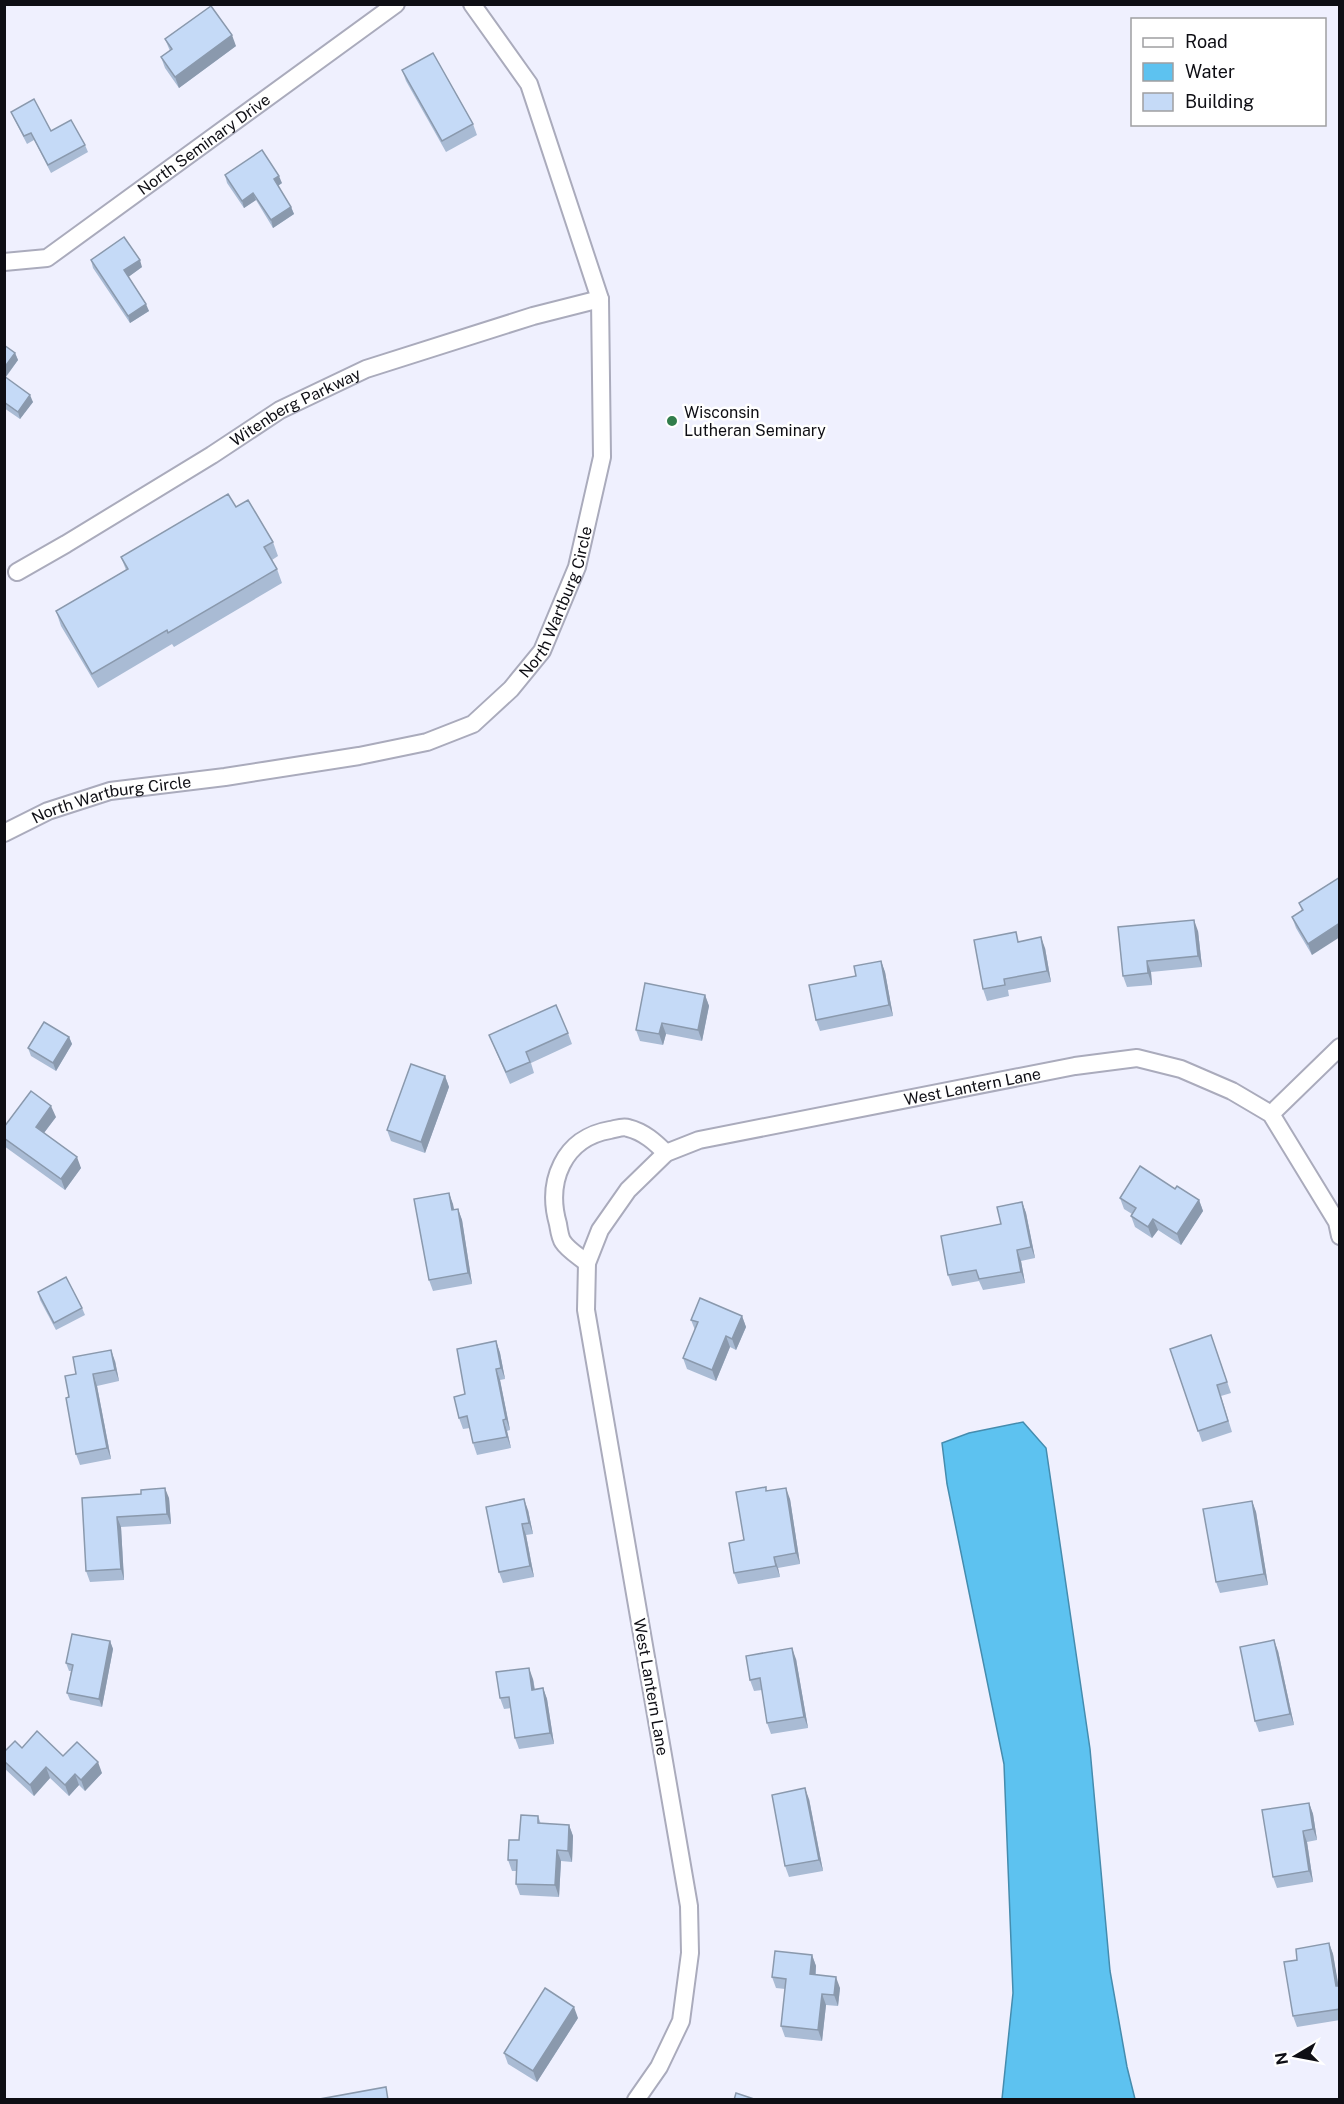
<svg xmlns="http://www.w3.org/2000/svg" width="1344" height="2104" font-family="'Public Sans',sans-serif">
	<rect width="100%" height="100%" fill="#eff0fe"/>
	<polygon fill="#5dc2f0" stroke="#458cae" stroke-width="1.5" points="1023,1422 1046,1448 1090,1749 1110,1971 1127,2067 1135,2099 1002,2099 1013,1993 1004,1764 947,1484 942,1443 969,1433"/>
	<g fill="none" stroke-linecap="round" stroke-linejoin="round">
		<g stroke="#aaabbc" stroke-width="20">
			<g id="street">
				<path id="s1" d="M 4,262 L 47,258 L 396,4"/>
				<path id="s2" d="M 17,572 L 66,544 L 212,455 L 280,410 L 366,369 L 533,316 L 600,299"/>
				<path id="s3" d="M 4,833 L 48,811 L 110,791 L 225,777 L 359,756 L 427,742 L 473,724 L 511,689 L 542,651 L 577,567 L 602,457 L 600,299 L 529,84 L 472,4"/>
				<polyline points="1271,1114 1340,1047"/>
				<path d="M 587,1263 C 580,1257 568,1250 563,1242 C 560,1238 559,1230 558,1224 C 546,1182 563,1138 610,1130 C 616,1129 623,1126 628,1128 C 644,1132 655,1142 666,1153"/>
				<path id="s4" d="M 636,2100 L 659,2067 L 681,2021 L 690,1953 L 689,1906 L 586,1310 L 587,1263 L 600,1230 L 628,1190 L 666,1153 L 699,1140 L 1075,1066 L 1137,1058 L 1181,1069 L 1232,1091 L 1271,1114 L 1337,1222 L 1340,1236"/>
			</g>
		</g>
		<use href="#street" stroke="#fff" stroke-width="16"/>
	</g>
	<g fill="#a9bbd4">
		<polygon points="165,39 236,46 179,88 165,68 161,57 170,51"/>
		<polygon points="402,70 473,124 477,135 446,152 406,81"/>
		<polygon points="11,112 51,131 85,145 88,152 51,173 34,140 27,144 14,119"/>
		<polygon points="225,175 282,183 278,186 291,207 294,214 273,228 256,200 244,208 227,183"/>
		<polygon points="91,260 142,267 128,277 149,311 130,323 93,268"/>
		<polygon points="4,345 15,353 18,360 6,377 33,402 20,419 4,408"/>
		<polygon points="236,507 273,542 278,556 272,560 277,569 282,583 174,647 172,644 98,688 61,626 56,611 126,570 121,557"/>
		<polygon points="1340,877 1312,955 1296,928 1292,917 1302,911 1299,903"/>
		<polygon points="1198,931 1202,967 1151,972 1152,985 1127,987 1123,976"/>
		<polygon points="1020,941 1045,948 1051,982 1008,990 1009,996 987,1001 983,989"/>
		<polygon points="881,961 885,972 893,1016 820,1031 816,1020 856,976"/>
		<polygon points="705,995 709,1006 702,1041 666,1034 663,1045 640,1041 636,1030"/>
		<polygon points="568,1033 572,1044 531,1063 534,1073 510,1084 489,1035"/>
		<polygon points="69,1037 72,1044 56,1071 31,1056 28,1048"/>
		<polygon points="445,1076 449,1087 425,1153 391,1141 387,1130"/>
		<polygon points="56,1117 44,1133 81,1168 65,1190 4,1146 4,1127"/>
		<polygon points="1175,1189 1199,1200 1203,1211 1181,1245 1158,1230 1152,1238 1135,1227 1131,1216 1132,1214 1124,1209 1120,1198"/>
		<polygon points="449,1193 454,1209 458,1209 462,1220 472,1284 433,1291 429,1280"/>
		<polygon points="1022,1202 1026,1213 1035,1258 1021,1261 1025,1283 983,1290 979,1281 952,1286 948,1275"/>
		<polygon points="38,1292 82,1308 85,1315 56,1330 40,1300"/>
		<polygon points="742,1316 746,1327 736,1350 730,1347 716,1381 687,1369 683,1358 695,1330 691,1320"/>
		<polygon points="1211,1335 1231,1393 1221,1396 1232,1432 1202,1442 1170,1349"/>
		<polygon points="496,1341 500,1353 505,1379 500,1380 510,1430 507,1431 511,1448 477,1455 473,1443 470,1428 463,1429 459,1418 465,1394"/>
		<polygon points="115,1361 119,1381 97,1386 111,1459 80,1465 76,1454 69,1397 76,1374"/>
		<polygon points="767,1491 790,1499 800,1564 778,1568 780,1577 738,1584 734,1573 744,1540"/>
		<polygon points="82,1498 169,1498 171,1524 121,1527 124,1580 90,1582 86,1571"/>
		<polygon points="1252,1501 1256,1512 1268,1585 1220,1593 1216,1582"/>
		<polygon points="528,1510 533,1534 526,1535 534,1577 503,1583 499,1572"/>
		<polygon points="110,1641 113,1649 102,1707 70,1700 67,1693 71,1671 69,1671 66,1663"/>
		<polygon points="1278,1651 1294,1725 1259,1732 1255,1721"/>
		<polygon points="796,1659 808,1728 771,1734 767,1723 762,1690 754,1691 750,1680"/>
		<polygon points="533,1679 535,1689 543,1688 547,1699 554,1744 519,1749 515,1738 511,1708 504,1709 500,1698"/>
		<polygon points="22,1748 63,1756 102,1773 85,1791 79,1785 69,1796 50,1778 34,1796 4,1768 4,1752"/>
		<polygon points="809,1799 823,1871 789,1877 785,1866"/>
		<polygon points="1309,1803 1313,1814 1317,1840 1307,1842 1313,1882 1277,1888 1273,1877"/>
		<polygon points="538,1816 541,1824 569,1825 573,1836 572,1862 561,1861 559,1897 520,1895 516,1884 517,1871 512,1871 508,1860 519,1840"/>
		<polygon points="1329,1943 1333,1954 1338,1986 1340,1986 1340,2020 1297,2027 1293,2016 1297,1960"/>
		<polygon points="812,1955 816,1966 816,1974 840,1988 838,2006 826,2005 822,2041 785,2037 781,2026 785,1989 776,1988 772,1977"/>
		<polygon points="578,2018 537,2082 508,2064 504,2053"/>
	</g>
	<g fill="#8a99ad">
		<polygon points="232,35 236,46 179,88 175,77"/>
		<polygon points="279,176 282,183 276,187 274,179"/>
		<polygon points="253,193 256,200 244,208 242,201"/>
		<polygon points="291,207 294,214 273,228 271,220"/>
		<polygon points="140,260 142,267 127,278 124,270"/>
		<polygon points="146,304 149,311 130,323 128,316"/>
		<polygon points="15,353 18,360 4,379 4,368"/>
		<polygon points="30,395 33,402 20,419 18,412"/>
		<polygon points="1194,920 1198,931 1202,967 1198,956"/>
		<polygon points="1340,923 1340,937 1312,955 1308,944"/>
		<polygon points="1041,937 1045,948 1051,982 1047,971"/>
		<polygon points="881,961 885,972 893,1016 889,1005"/>
		<polygon points="1147,961 1151,972 1152,985 1148,973"/>
		<polygon points="705,995 709,1006 702,1041 698,1030"/>
		<polygon points="662,1023 666,1034 663,1045 659,1034"/>
		<polygon points="69,1037 72,1044 56,1071 53,1063"/>
		<polygon points="445,1076 449,1087 425,1153 421,1142"/>
		<polygon points="51,1106 56,1117 40,1138 36,1127"/>
		<polygon points="77,1157 81,1168 65,1190 61,1179"/>
		<polygon points="449,1193 453,1204 456,1221 452,1210"/>
		<polygon points="1199,1200 1203,1211 1181,1245 1177,1234"/>
		<polygon points="1022,1202 1026,1213 1035,1258 1031,1247"/>
		<polygon points="458,1209 462,1220 472,1284 468,1273"/>
		<polygon points="1153,1219 1158,1230 1152,1238 1148,1227"/>
		<polygon points="1017,1250 1021,1261 1025,1283 1021,1272"/>
		<polygon points="742,1316 746,1327 736,1350 732,1339"/>
		<polygon points="726,1336 730,1347 716,1381 712,1370"/>
		<polygon points="496,1341 500,1353 505,1379 501,1368"/>
		<polygon points="111,1350 115,1361 119,1381 115,1370"/>
		<polygon points="496,1369 500,1380 510,1430 506,1419"/>
		<polygon points="93,1374 97,1386 111,1459 107,1448"/>
		<polygon points="503,1420 507,1431 511,1448 507,1437"/>
		<polygon points="165,1488 169,1498 171,1524 167,1514"/>
		<polygon points="786,1488 790,1499 800,1564 796,1553"/>
		<polygon points="524,1499 528,1510 533,1534 529,1523"/>
		<polygon points="1252,1501 1256,1512 1268,1585 1264,1574"/>
		<polygon points="117,1517 121,1527 124,1580 121,1569"/>
		<polygon points="522,1524 526,1535 534,1577 530,1566"/>
		<polygon points="774,1557 778,1568 780,1577 776,1566"/>
		<polygon points="1274,1640 1278,1651 1294,1725 1290,1714"/>
		<polygon points="110,1641 113,1649 102,1707 99,1699"/>
		<polygon points="792,1648 796,1659 808,1728 804,1717"/>
		<polygon points="529,1668 533,1679 536,1701 532,1690"/>
		<polygon points="543,1688 547,1699 554,1744 550,1733"/>
		<polygon points="98,1762 102,1773 85,1791 81,1780"/>
		<polygon points="46,1767 50,1778 34,1796 30,1785"/>
		<polygon points="75,1774 79,1785 69,1796 65,1785"/>
		<polygon points="805,1788 809,1799 823,1871 819,1860"/>
		<polygon points="1309,1803 1313,1814 1317,1840 1313,1829"/>
		<polygon points="569,1825 573,1836 572,1862 568,1851"/>
		<polygon points="1303,1831 1307,1842 1313,1882 1309,1871"/>
		<polygon points="557,1850 561,1861 559,1897 555,1885"/>
		<polygon points="1329,1943 1333,1954 1340,1994 1336,1986"/>
		<polygon points="812,1955 816,1966 814,1985 810,1974"/>
		<polygon points="836,1977 840,1988 838,2006 834,1995"/>
		<polygon points="822,1994 826,2005 822,2041 818,2030"/>
		<polygon points="574,2007 578,2018 537,2082 533,2071"/>
	</g>
	<g fill="#c5daf7" stroke="#8a99ad" stroke-width="1.5">
		<polygon points="211,6 232,35 175,77 161,57 172,49 165,39"/>
		<polygon points="433,53 473,124 442,141 402,70"/>
		<polygon points="34,99 51,131 71,120 85,145 48,165 31,133 24,136 11,112"/>
		<polygon points="262,150 279,176 274,179 291,207 271,220 253,193 242,201 225,175"/>
		<polygon points="124,237 140,260 124,270 146,304 128,316 91,260"/>
		<polygon points="4,345 15,353 4,368"/>
		<polygon points="4,376 30,395 18,412 4,402"/>
		<polygon points="228,494 236,507 248,500 273,542 264,547 277,569 168,633 167,630 92,674 56,611 128,569 121,557"/>
		<polygon points="1340,877 1340,923 1308,944 1292,917 1303,910 1299,903"/>
		<polygon points="1194,920 1198,956 1147,961 1148,973 1123,976 1118,927"/>
		<polygon points="1016,932 1018,942 1041,937 1047,971 1004,979 1005,985 983,989 974,940"/>
		<polygon points="881,961 889,1005 816,1020 809,985 856,976 854,966"/>
		<polygon points="645,983 705,995 698,1030 662,1023 659,1034 636,1030"/>
		<polygon points="556,1005 568,1033 526,1052 530,1062 506,1072 489,1035"/>
		<polygon points="44,1022 69,1037 53,1063 28,1048"/>
		<polygon points="411,1064 445,1076 421,1142 387,1130"/>
		<polygon points="31,1091 51,1106 36,1127 77,1157 61,1179 4,1138 4,1127"/>
		<polygon points="1140,1166 1175,1189 1177,1186 1199,1200 1177,1234 1153,1219 1148,1227 1131,1216 1136,1208 1120,1198"/>
		<polygon points="449,1193 452,1210 458,1209 468,1273 429,1280 414,1199"/>
		<polygon points="1022,1202 1031,1247 1017,1250 1021,1272 979,1279 976,1270 948,1275 941,1236 1001,1224 997,1207"/>
		<polygon points="66,1277 82,1308 54,1323 38,1292"/>
		<polygon points="700,1298 742,1316 732,1339 726,1336 712,1370 683,1358 698,1322 691,1320"/>
		<polygon points="1211,1335 1227,1382 1217,1385 1228,1421 1198,1431 1170,1349"/>
		<polygon points="496,1341 501,1368 496,1369 506,1419 503,1420 507,1437 473,1443 467,1416 459,1418 454,1397 465,1394 457,1349"/>
		<polygon points="111,1350 115,1370 93,1374 107,1448 76,1454 66,1398 69,1397 65,1376 76,1374 73,1357"/>
		<polygon points="766,1487 766,1491 786,1488 796,1553 774,1557 776,1566 734,1573 729,1543 744,1540 736,1492"/>
		<polygon points="165,1488 167,1514 117,1517 121,1569 86,1571 82,1498 141,1494 141,1490"/>
		<polygon points="524,1499 529,1523 522,1524 530,1566 499,1572 486,1507"/>
		<polygon points="1252,1501 1264,1574 1216,1582 1203,1509"/>
		<polygon points="72,1634 110,1641 99,1699 67,1693 73,1665 66,1663"/>
		<polygon points="1274,1640 1290,1714 1255,1721 1240,1647"/>
		<polygon points="792,1648 804,1717 767,1723 760,1678 750,1680 746,1656"/>
		<polygon points="529,1668 532,1690 543,1688 550,1733 515,1738 509,1697 500,1698 496,1672"/>
		<polygon points="37,1731 63,1756 77,1742 98,1762 81,1780 75,1774 65,1785 46,1767 30,1785 4,1761 4,1752 15,1741 22,1748"/>
		<polygon points="805,1788 819,1860 785,1866 772,1795"/>
		<polygon points="1309,1803 1313,1829 1303,1831 1309,1871 1273,1877 1262,1810"/>
		<polygon points="521,1815 538,1816 538,1823 569,1825 568,1851 557,1850 555,1885 516,1884 517,1860 508,1860 509,1840 519,1840"/>
		<polygon points="1329,1943 1336,1986 1340,1986 1340,2009 1293,2016 1284,1962 1297,1960 1296,1949"/>
		<polygon points="775,1951 812,1955 810,1974 836,1977 834,1995 822,1994 818,2030 781,2026 786,1979 772,1977"/>
		<polygon points="545,1988 574,2007 533,2071 504,2053"/>
		<polygon points="386,2087 388,2100 320,2100 320,2099"/>
		<polygon points="736,2093 757,2100 734,2100"/>
	</g>
	<circle fill="#317d4c" stroke="#fff" stroke-width="2" cx="672" cy="421" r="6"/>
	<g text-anchor="middle" dominant-baseline="central" stroke-width="5" stroke-linejoin="round" paint-order="stroke">
		<g font-size="16" fill="#0e0e14" stroke="#fff">
			<text stroke="none"><textPath href="#s1" startOffset="237">North Seminary Drive</textPath></text>
			<text stroke="none"><textPath href="#s2" startOffset="324">Witenberg Parkway</textPath></text>
			<text stroke="none"><textPath href="#s3" startOffset="636">North Wartburg Circle</textPath></text>
			<text stroke="none"><textPath href="#s3" startOffset="114">North Wartburg Circle</textPath></text>
			<text stroke="none"><textPath href="#s4" startOffset="1310">West Lantern Lane</textPath></text>
			<text transform="translate(651 1687) rotate(80)">West Lantern Lane</text>
		</g>
		<g font-size="16" fill="#0e0e14" stroke="#fff" text-anchor="start">
			<text x="684" y="412">Wisconsin<tspan x="684" dy="18">Lutheran Seminary</tspan></text>
		</g>
	</g>
	<rect width="1344" height="2104" fill="none" stroke="#0e0e14" stroke-width="12"/>
	<rect x="1131" y="18" width="195" height="108" fill="#ffffff" stroke="#9f9fa1" stroke-width="1.5"/>
	<rect x="1143" y="38" width="30" height="9" fill="#ffffff" stroke="#9f9fa1" stroke-width="1.5"/>
	<text x="1185" y="48" font-size="18" fill="#0e0e14">Road</text>
	<rect x="1143" y="63" width="30" height="18" fill="#5dc2f0" stroke="#9f9fa1" stroke-width="1.5"/>
	<text x="1185" y="78" font-size="18" fill="#0e0e14">Water</text>
	<rect x="1143" y="93" width="30" height="18" fill="#c5daf7" stroke="#9f9fa1" stroke-width="1.5"/>
	<text x="1185" y="108" font-size="18" fill="#0e0e14">Building</text>
	<g transform="translate(1296 2056) rotate(260)" stroke="#ffffff" stroke-width="4.5" paint-order="stroke">
	<path d="M0-4.5L10 22L0 15L-10 22Z" fill="#0e0e14"/>
	<text y="-9" font-size="16" font-weight="bold" text-anchor="middle" fill="#0e0e14">N</text>
	</g>
</svg>
